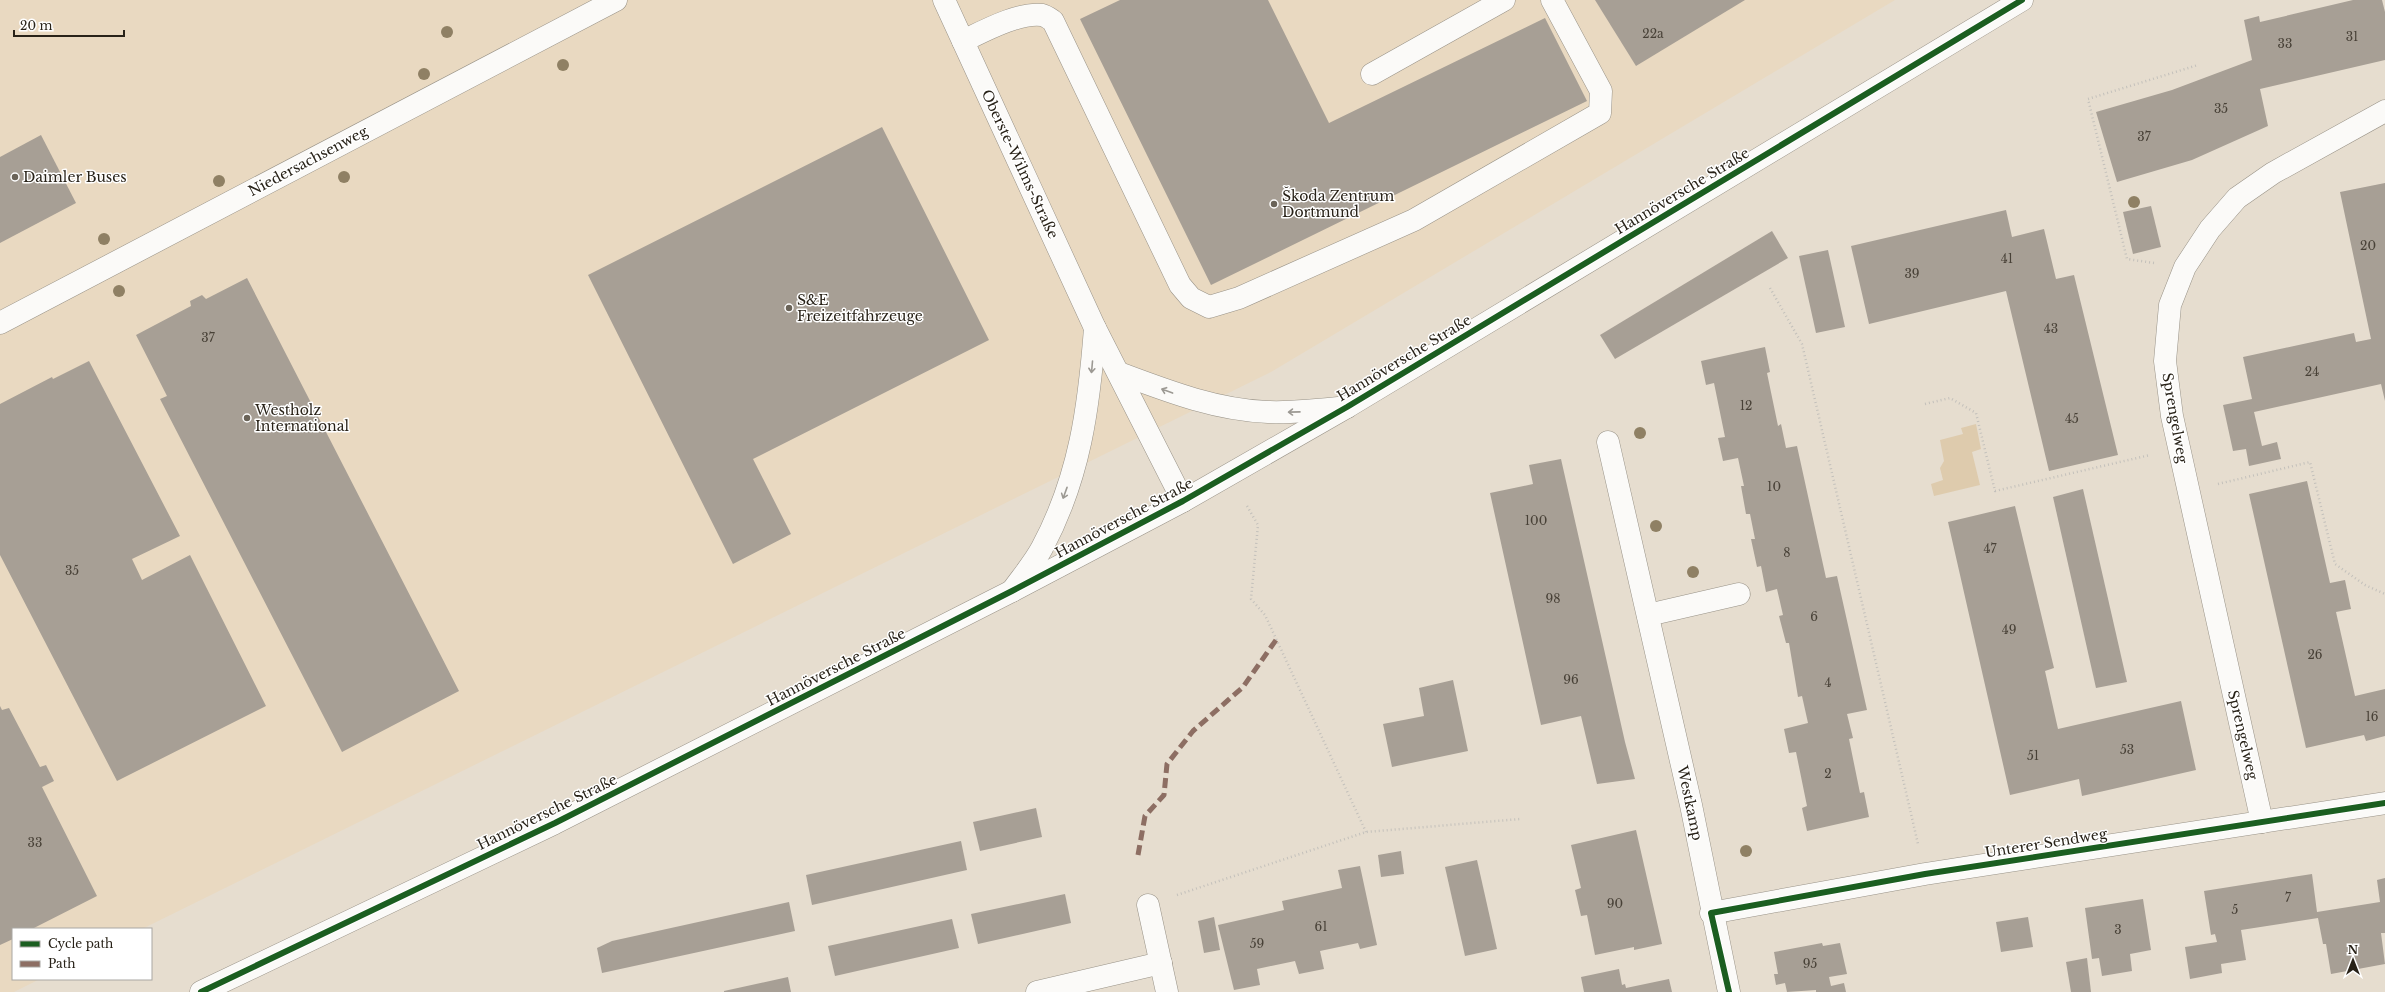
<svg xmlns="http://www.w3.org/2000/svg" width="2385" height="992" font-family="'Libre Baskerville',serif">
	<rect width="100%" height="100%" fill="#e6ddcf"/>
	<polygon fill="#e9d9c1" points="0,0 1895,0 1271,372 1044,484 142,929 13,929 13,979 40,979 14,992 0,992"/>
	<polygon fill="#decbad" points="1976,424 1981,449 1972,452 1980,485 1934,496 1931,484 1943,480 1940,468 1944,461 1940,440 1963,434 1961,428"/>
	<g fill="#a79f95">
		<polygon points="1120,0 1268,0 1329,123 1545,18 1587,101 1211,285 1080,19"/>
		<polygon points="1595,0 1745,0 1636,66"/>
		<polygon points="2353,0 2382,0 2385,12 2385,60 2260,89 2268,126 2192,160 2117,182 2096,112 2172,90 2252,60 2244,20 2259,16 2260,22"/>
		<polygon points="882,127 989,340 753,459 791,534 733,564 588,275"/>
		<polygon points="41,135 76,203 0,243 0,157"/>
		<polygon points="2385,183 2385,401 2381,384 2254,412 2262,446 2277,442 2281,459 2249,466 2246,449 2233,451 2223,405 2252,399 2243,357 2354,333 2356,342 2371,339 2340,192"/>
		<polygon points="2151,206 2161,247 2133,254 2123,212"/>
		<polygon points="2006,210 2012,237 2044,229 2056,279 2074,275 2118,455 2049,471 2006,291 1869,324 1851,246"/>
		<polygon points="1772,231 1788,258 1615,359 1600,335"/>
		<polygon points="1828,250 1845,327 1816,333 1799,256"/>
		<polygon points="247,278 459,691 342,752 160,399 167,396 136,335 191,306 190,301 202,295 206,299"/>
		<polygon points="1765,347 1770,372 1767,373 1778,426 1781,424 1786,448 1797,446 1826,578 1837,576 1867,710 1847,714 1853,738 1849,739 1860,793 1864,792 1869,817 1807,831 1802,808 1807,806 1796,752 1789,753 1784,729 1808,723 1802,696 1798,697 1789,643 1786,643 1779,616 1783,615 1777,589 1766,592 1761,566 1757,567 1751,539 1755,539 1750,514 1746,514 1741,486 1744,486 1738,458 1723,461 1718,438 1725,437 1714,383 1706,385 1701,361"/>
		<polygon points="89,361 180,536 132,559 142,580 190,555 266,706 117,781 0,555 0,404 52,377 53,379"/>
		<polygon points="1561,459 1625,742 1635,779 1597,784 1581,716 1541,725 1490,493 1533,484 1529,465"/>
		<polygon points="2307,481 2330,583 2345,580 2351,609 2336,612 2355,696 2385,689 2385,736 2366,741 2364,735 2306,748 2249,494"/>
		<polygon points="2083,489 2127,682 2096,688 2053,497"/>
		<polygon points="2015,506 2054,668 2045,671 2058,729 2181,701 2196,770 2082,796 2079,779 2010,795 1948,522"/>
		<polygon points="1453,680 1468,751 1392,767 1383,724 1424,716 1419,688"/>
		<polygon points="0,706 2,710 9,708 40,767 46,765 54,781 42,787 97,896 32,929 13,929 13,939 0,945"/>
		<polygon points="1036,808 1042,837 980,851 973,822"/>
		<polygon points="1636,830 1662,944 1634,950 1634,947 1595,955 1587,915 1581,916 1575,890 1581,888 1571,845"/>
		<polygon points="961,841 967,870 812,905 806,875"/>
		<polygon points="1401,851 1404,874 1381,877 1378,855"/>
		<polygon points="1477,860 1497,949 1465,956 1445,867"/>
		<polygon points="1360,866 1377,945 1360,949 1358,943 1320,951 1324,969 1299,974 1295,961 1257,969 1260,985 1234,990 1218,925 1284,910 1282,901 1342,888 1338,870"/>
		<polygon points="2312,874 2317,912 2380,902 2377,880 2385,878 2385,933 2381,933 2385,964 2331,974 2326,944 2323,944 2318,918 2241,930 2246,960 2221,964 2222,973 2190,979 2185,947 2217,942 2215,934 2211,935 2204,891"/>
		<polygon points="1065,894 1071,923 978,944 971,914"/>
		<polygon points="2143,899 2151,950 2130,954 2132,971 2102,976 2099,958 2092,959 2085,908"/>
		<polygon points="789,902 795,931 602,973 597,948 612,941"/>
		<polygon points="1214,917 1220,950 1204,953 1198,921"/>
		<polygon points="2028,917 2033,947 2001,952 1996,922"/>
		<polygon points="952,919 959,948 835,976 828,946"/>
		<polygon points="1822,943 1823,946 1840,943 1847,974 1829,977 1831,986 1844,983 1846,992 1816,992 1816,990 1787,992 1785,983 1776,985 1774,974 1778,974 1774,952"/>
		<polygon points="2087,958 2091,992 2071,992 2066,962"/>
		<polygon points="1619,969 1622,985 1625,984 1626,988 1669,979 1672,992 1584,992 1581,977"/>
		<polygon points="788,977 791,992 724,992 724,991"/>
	</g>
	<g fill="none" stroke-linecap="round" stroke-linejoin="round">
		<g stroke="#989287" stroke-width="23">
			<g id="minor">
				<polyline points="944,0 1095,328 1183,501"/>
				<path d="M 963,41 C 984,31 1019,12 1042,15 C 1046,16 1050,19 1053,21 L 1180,285 L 1191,298 L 1209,307 L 1239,298 L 1414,220 L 1600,113 L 1601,91 L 1552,0"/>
				<polyline points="1372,74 1504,0"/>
				<polyline points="0,323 616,0"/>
				<path d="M 1119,373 C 1167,391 1216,410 1268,412 C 1295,413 1321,410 1347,407"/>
				<polyline points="1608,442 1691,805 1729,992"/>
				<path d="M 1012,591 C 1022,577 1034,563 1042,548 C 1080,477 1089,407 1095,328"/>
				<polyline points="1648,615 1739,594"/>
				<polyline points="2262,822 2172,416 2165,361 2170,305 2185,267 2210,229 2237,198 2273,173 2385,111"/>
				<polyline points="1148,905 1167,992"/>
				<polyline points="1711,913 1925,874 2385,803"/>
				<polyline points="1037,992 1161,963"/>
			</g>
		</g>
		<g stroke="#989287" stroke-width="23">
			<polyline id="major" points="201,992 555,823 1012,591 1183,501 1347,407 2022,0"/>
		</g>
		<g stroke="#c3c0bb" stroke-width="2.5" stroke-dasharray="1 3" stroke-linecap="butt">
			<polyline points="2154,263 2127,259 2088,99 2198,65"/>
			<polyline points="1770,288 1802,344 1918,844"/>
			<polyline points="1925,404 1950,398 1976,413 1995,491 2150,455"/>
			<polyline points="2218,484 2310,462 2335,564 2365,585 2385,594"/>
			<polyline points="1247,506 1258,525 1251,599 1265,615 1366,832"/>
			<polyline points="1177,895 1366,832 1520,819"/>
		</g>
		<use href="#minor" stroke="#fbfaf8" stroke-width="22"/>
		<use href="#major" stroke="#fbfaf8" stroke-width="22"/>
		<polyline stroke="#8d6e63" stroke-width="5" stroke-dasharray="10 5" stroke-linecap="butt" points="1138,855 1145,816 1164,795 1167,764 1193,731 1243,687 1276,640"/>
		<g stroke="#fff" stroke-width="8">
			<g id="cycleway">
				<polyline points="201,992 555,823 1012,591 1183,501 1347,407 2022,0"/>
				<polyline points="1729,992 1711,913 1925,874 2385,803"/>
			</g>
		</g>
		<use href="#cycleway" stroke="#1b5e20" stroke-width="6"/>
	</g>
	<g fill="#8f8064">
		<circle cx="447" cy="32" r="6"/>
		<circle cx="563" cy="65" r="6"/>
		<circle cx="424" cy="74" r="6"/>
		<circle cx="344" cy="177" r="6"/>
		<circle cx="219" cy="181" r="6"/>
		<circle cx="2134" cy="202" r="6"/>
		<circle cx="104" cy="239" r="6"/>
		<circle cx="119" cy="291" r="6"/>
		<circle cx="1640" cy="433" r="6"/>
		<circle cx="1656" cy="526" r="6"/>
		<circle cx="1693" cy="572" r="6"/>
		<circle cx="1746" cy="851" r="6"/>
	</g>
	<defs><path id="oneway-shaft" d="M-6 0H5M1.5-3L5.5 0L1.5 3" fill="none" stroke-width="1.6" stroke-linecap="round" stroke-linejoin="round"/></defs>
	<g stroke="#9c9993">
		<use href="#oneway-shaft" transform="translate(1092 367) rotate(95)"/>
		<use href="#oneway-shaft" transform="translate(1167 391) rotate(-160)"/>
		<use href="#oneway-shaft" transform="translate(1294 412) rotate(179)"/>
		<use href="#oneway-shaft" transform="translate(1065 493) rotate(110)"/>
	</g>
	<g fill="#6a6358" stroke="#fff" stroke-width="1.5">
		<circle cx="15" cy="177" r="4"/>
		<circle cx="1274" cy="204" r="4"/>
		<circle cx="789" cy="308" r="4"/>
		<circle cx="247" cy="418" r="4"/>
	</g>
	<g text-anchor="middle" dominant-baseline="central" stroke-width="3" stroke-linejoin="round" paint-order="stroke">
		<g font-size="12" fill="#484137">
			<text x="1653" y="33">22a</text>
			<text x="2352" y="36">31</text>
			<text x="2285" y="43">33</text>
			<text x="2221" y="108">35</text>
			<text x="2144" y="136">37</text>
			<text x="2368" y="245">20</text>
			<text x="2007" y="258">41</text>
			<text x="1912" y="273">39</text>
			<text x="2051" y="328">43</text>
			<text x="208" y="337">37</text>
			<text x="2312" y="371">24</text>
			<text x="1746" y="405">12</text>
			<text x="2072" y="418">45</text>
			<text x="1774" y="486">10</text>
			<text x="1536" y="520">100</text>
			<text x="1990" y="548">47</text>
			<text x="1787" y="552">8</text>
			<text x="72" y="570">35</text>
			<text x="1553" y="598">98</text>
			<text x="1814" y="616">6</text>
			<text x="2009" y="629">49</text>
			<text x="2315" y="654">26</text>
			<text x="1571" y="679">96</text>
			<text x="1828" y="682">4</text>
			<text x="2372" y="716">16</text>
			<text x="2127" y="749">53</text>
			<text x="2033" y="755">51</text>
			<text x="1828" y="773">2</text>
			<text x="35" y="842">33</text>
			<text x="2288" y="897">7</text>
			<text x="1615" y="903">90</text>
			<text x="2235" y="909">5</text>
			<text x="1321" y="926">61</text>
			<text x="2118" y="929">3</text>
			<text x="1257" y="943">59</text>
			<text x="1810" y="963">95</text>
		</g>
		<g font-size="14" fill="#282218" stroke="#fff">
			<text transform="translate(308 161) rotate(-28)">Niedersachsenweg</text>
			<text transform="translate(1020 164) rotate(65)">Oberste-Wilms-Straße</text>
			<text transform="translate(1682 191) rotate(-31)">Hannöversche Straße</text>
			<text transform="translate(1404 358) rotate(-31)">Hannöversche Straße</text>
			<text transform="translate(2175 418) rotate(80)">Sprengelweg</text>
			<text transform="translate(1124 518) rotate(-28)">Hannöversche Straße</text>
			<text transform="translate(836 667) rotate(-27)">Hannöversche Straße</text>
			<text transform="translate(2243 735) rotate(77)">Sprengelweg</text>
			<text transform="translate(1690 803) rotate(78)">Westkamp</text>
			<text transform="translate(547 812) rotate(-26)">Hannöversche Straße</text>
			<text transform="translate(2046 843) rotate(-9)">Unterer Sendweg</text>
		</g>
		<g font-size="14" fill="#282218" stroke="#fff" text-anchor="start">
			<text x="23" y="177">Daimler Buses</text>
			<text x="1282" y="196">Škoda Zentrum<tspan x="1282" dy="16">Dortmund</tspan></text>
			<text x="797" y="300">S&amp;E<tspan x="797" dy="16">Freizeitfahrzeuge</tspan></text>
			<text x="255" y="410">Westholz<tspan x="255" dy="16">International</tspan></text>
		</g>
	</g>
	<rect x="12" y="928" width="140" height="52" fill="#ffffff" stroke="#a9a7a3"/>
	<rect x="20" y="941" width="20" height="6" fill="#1b5e20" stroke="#a9a7a3"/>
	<text x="48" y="948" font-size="12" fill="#282218">Cycle path</text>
	<rect x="20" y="961" width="20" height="6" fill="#8d6e63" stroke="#a9a7a3"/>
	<text x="48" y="968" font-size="12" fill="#282218">Path</text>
	<g transform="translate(2353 960)" stroke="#ffffff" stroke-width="3" paint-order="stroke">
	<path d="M0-3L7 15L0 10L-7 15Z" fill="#282218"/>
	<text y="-6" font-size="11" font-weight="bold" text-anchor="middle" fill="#282218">N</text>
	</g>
	<path d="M14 30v6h110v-6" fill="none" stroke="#282218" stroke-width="2"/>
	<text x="20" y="30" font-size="12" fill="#282218" stroke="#ffffff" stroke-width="3" paint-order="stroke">20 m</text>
</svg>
